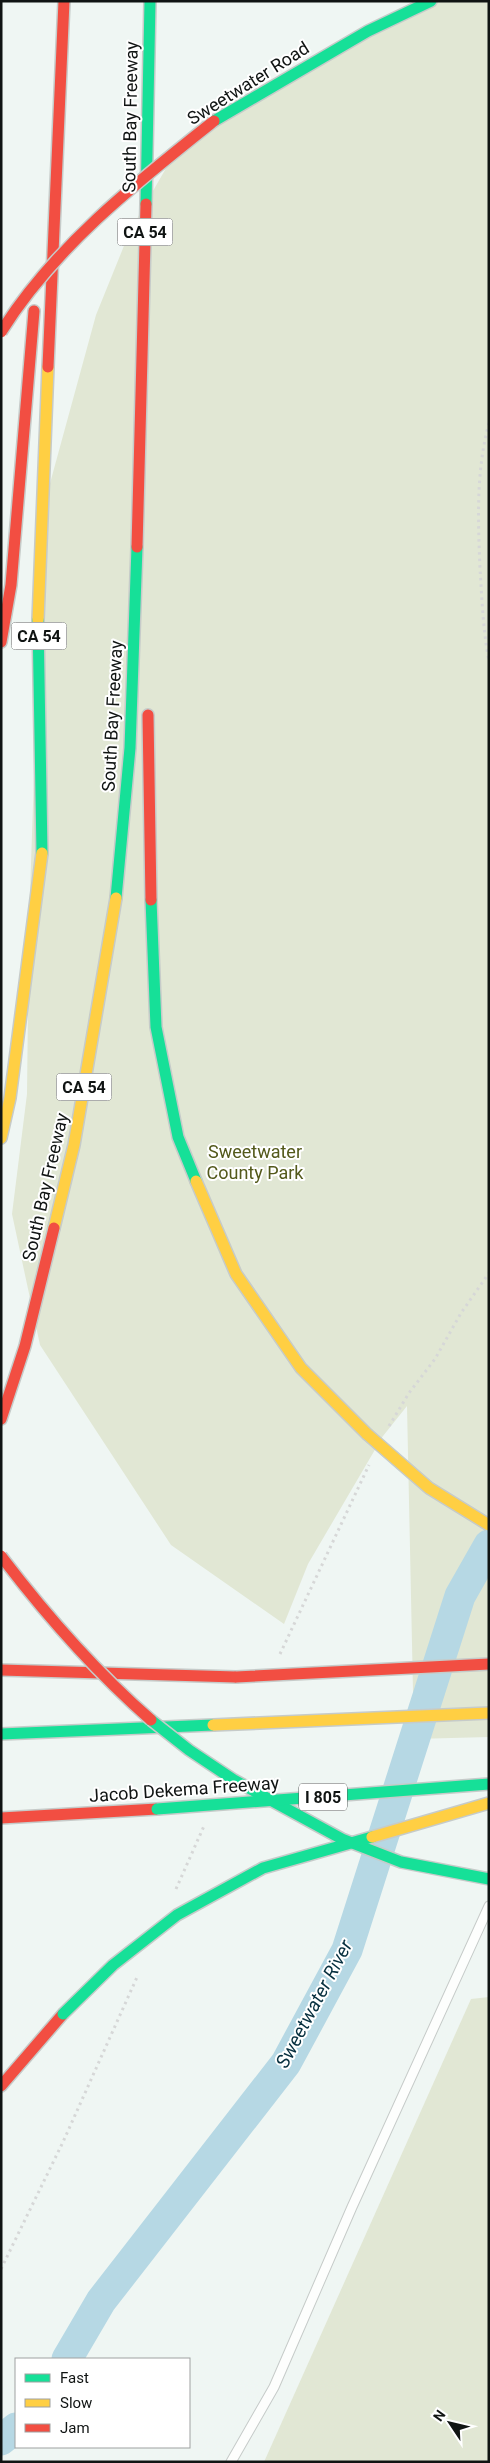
<svg xmlns="http://www.w3.org/2000/svg" width="490" height="2463" font-family="Roboto,sans-serif">
	<rect width="100%" height="100%" fill="#eff6f3"/>
	<g fill="#e1e7d4">
		<polygon points="432,1 489,1 489,1737 414,1739 407,1406 383,1436 308,1564 284,1624 171,1545 40,1345 12,1214 27,1094 29,923 43,509 96,315 130,231 169,163 215,119"/>
		<polygon points="489,1997 489,2462 264,2462 471,1999"/>
	</g>
	<g fill="none" stroke-linecap="round" stroke-linejoin="round">
		<g stroke="#b6d8e4" stroke-width="31">
			<polyline points="67,2359 101,2301 286,2063 347,1950 460,1596 489,1545"/>
			<polyline points="1,2440 16,2428"/>
		</g>
		<g stroke="#c6cbc9" stroke-width="11">
			<polyline id="lane" points="231,2462 274,2387 352,2207 489,1906"/>
		</g>
		<g stroke="#c6cbc9" stroke-width="14">
			<g id="fast">
				<polyline points="214,121 368,31 431,1"/>
				<polyline points="146,204 150,1"/>
				<polyline points="38,620 42,853"/>
				<polyline points="116,898 130,748 137,547"/>
				<polyline points="151,900 156,1027 178,1137 196,1181"/>
				<polyline points="1,1734 213,1725"/>
			</g>
		</g>
		<g stroke="#c6cbc9" stroke-width="14">
			<g id="slow">
				<polyline points="38,620 48,367"/>
				<polyline points="1,1138 10,1098 42,853"/>
				<polyline points="196,1181 236,1274 301,1368 367,1434"/>
				<polyline points="54,1228 74,1145 116,898"/>
			</g>
		</g>
		<g stroke="#c6cbc9" stroke-width="14">
			<g id="jam">
				<polyline points="48,367 64,1"/>
				<polyline points="137,547 146,204"/>
				<polyline points="1,642 11,585 34,311"/>
				<polyline points="148,715 151,900"/>
				<polyline points="1,1419 25,1346 54,1228"/>
				<polyline points="1,1670 236,1677"/>
				<polyline points="1,1818 157,1809"/>
				<polyline points="1,2086 63,2014"/>
			</g>
		</g>
		<g stroke="#d6d7d7" stroke-width="3" stroke-dasharray="2.5 4" stroke-linecap="butt">
			<path d="M 489,423 C 476,470 478,520 480,569 C 482,599 483,631 489,661"/>
			<polyline points="389,1426 409,1393 435,1359 461,1313 489,1273"/>
			<polyline points="280,1654 369,1465"/>
			<polyline points="176,1889 204,1826"/>
			<polyline points="1,2269 63,2142 138,1975"/>
		</g>
		<use href="#lane" stroke="#fdfefd" stroke-width="9"/>
		<use href="#fast" stroke="#16e098" stroke-width="11"/>
		<use href="#slow" stroke="#ffcf43" stroke-width="11"/>
		<use href="#jam" stroke="#f24e42" stroke-width="11"/>
		<g stroke="#c6cbc9" stroke-width="14" stroke-linecap="butt">
			<g id="fast-bridge">
				<polyline points="151,1720 189,1750 234,1780 342,1839 401,1862 489,1879"/>
				<polyline points="157,1809 489,1784"/>
				<polyline points="63,2014 113,1965 177,1915 263,1868 372,1837"/>
			</g>
		</g>
		<g stroke="#c6cbc9" stroke-width="14" stroke-linecap="butt">
			<g id="slow-bridge">
				<polyline points="367,1434 429,1488 489,1525"/>
				<polyline points="213,1725 489,1713"/>
				<polyline points="372,1837 489,1803"/>
			</g>
		</g>
		<g stroke="#c6cbc9" stroke-width="14" stroke-linecap="butt">
			<g id="jam-bridge">
				<path d="M 1,332 C 54,247 137,182 214,121"/>
				<path d="M 1,1556 C 46,1615 95,1671 151,1720"/>
				<polyline points="236,1677 489,1664"/>
			</g>
		</g>
		<use href="#fast-bridge" stroke="#16e098" stroke-width="11"/>
		<use href="#slow-bridge" stroke="#ffcf43" stroke-width="11"/>
		<use href="#jam-bridge" stroke="#f24e42" stroke-width="11"/>
	</g>
	<g text-anchor="middle" dominant-baseline="central" stroke-width="4" stroke-linejoin="round" paint-order="stroke">
		<g fill="#fff" stroke="#585a5a" stroke-width="1">
			<rect x="117.5" y="218.5" width="55" height="27" rx="4"/>
			<rect x="11.5" y="622.5" width="55" height="27" rx="4"/>
			<rect x="56.5" y="1073.5" width="55" height="27" rx="4"/>
			<rect x="299" y="1783.5" width="48" height="27" rx="4"/>
		</g>
		<g font-size="16" font-weight="bold" fill="#101413">
			<text x="145" y="232">CA 54</text>
			<text x="39" y="636">CA 54</text>
			<text x="84" y="1087">CA 54</text>
			<text x="323" y="1797">I 805</text>
		</g>
		<g font-size="18" fill="#101413" stroke="#fff">
			<text transform="translate(248 83) rotate(-32)">Sweetwater Road</text>
			<text transform="translate(130 117) rotate(-89)">South Bay Freeway</text>
			<text transform="translate(112 716) rotate(-87)">South Bay Freeway</text>
			<text transform="translate(45 1187) rotate(-77)">South Bay Freeway</text>
			<text transform="translate(184 1789) rotate(-4)">Jacob Dekema Freeway</text>
		</g>
		<g font-size="18" fill="#53591b" stroke="#fff">
			<text x="255" y="1151">Sweetwater<tspan x="255" dy="21">County Park</tspan></text>
		</g>
		<g font-size="19" font-style="italic" fill="#07303f" stroke="#fff">
			<text transform="translate(314 2004) rotate(-62)">Sweetwater River</text>
		</g>
	</g>
	<rect width="490" height="2463" fill="none" stroke="#101413" stroke-width="5"/>
	<rect x="15" y="2358" width="175" height="90" fill="#ffffff" stroke="#9fa1a1"/>
	<rect x="25" y="2374" width="25" height="8" fill="#16e098" stroke="#9fa1a1"/>
	<text x="60" y="2383" font-size="15" fill="#101413">Fast</text>
	<rect x="25" y="2399" width="25" height="8" fill="#ffcf43" stroke="#9fa1a1"/>
	<text x="60" y="2408" font-size="15" fill="#101413">Slow</text>
	<rect x="25" y="2424" width="25" height="8" fill="#f24e42" stroke="#9fa1a1"/>
	<text x="60" y="2433" font-size="15" fill="#101413">Jam</text>
	<g transform="translate(450 2423) rotate(305)" stroke="#ffffff" stroke-width="4" paint-order="stroke">
	<path d="M0-4L9 19L0 12L-9 19Z" fill="#101413"/>
	<text y="-8" font-size="14" font-weight="bold" text-anchor="middle" fill="#101413">N</text>
	</g>
</svg>
